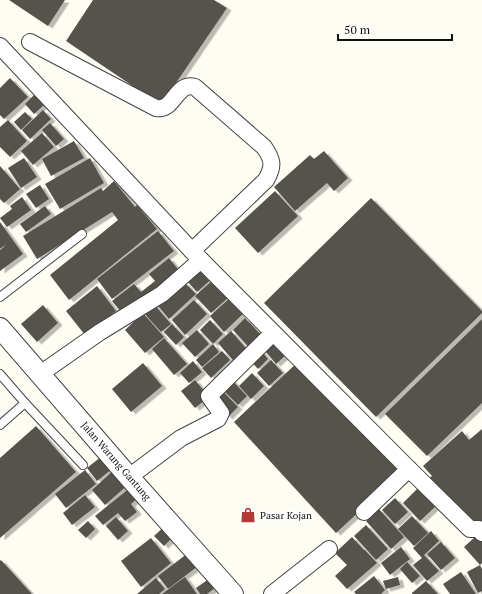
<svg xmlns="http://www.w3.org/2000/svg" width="482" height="594" font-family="'PT Serif',serif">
	<defs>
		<filter id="shadow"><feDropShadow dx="4.5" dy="2.5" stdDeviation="0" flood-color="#0004"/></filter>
	</defs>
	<rect width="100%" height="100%" fill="#fefdf4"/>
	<g fill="#57524d" filter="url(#shadow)">
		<polygon points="9,0 65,0 48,26"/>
		<polygon points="93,0 214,0 227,8 161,105 66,41"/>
		<polygon points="10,78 28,97 4,119 0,115 0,88"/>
		<polygon points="34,95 44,105 34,114 25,104"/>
		<polygon points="43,110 51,119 30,139 22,130"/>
		<polygon points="25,112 32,119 21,130 14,122"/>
		<polygon points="8,120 27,141 10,157 0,147 0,127"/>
		<polygon points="50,123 64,139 56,146 42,130"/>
		<polygon points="42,133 54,147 33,165 21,151"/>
		<polygon points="74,141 84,158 51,176 42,159"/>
		<polygon points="324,151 348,178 334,191 327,183 295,211 274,187 310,155 314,159"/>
		<polygon points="24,158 37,177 21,188 8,168"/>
		<polygon points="90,158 104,183 60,209 45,184"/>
		<polygon points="0,166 20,189 4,203 0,199"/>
		<polygon points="114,181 135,207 137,205 157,229 69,300 50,275 118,220 112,212 37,259 23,236 101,188 103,191"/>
		<polygon points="40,185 49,199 36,208 26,194"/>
		<polygon points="275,191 298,216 258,253 235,228"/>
		<polygon points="22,197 31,210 7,227 0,218 12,209 10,206"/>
		<polygon points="371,198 482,311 482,313 376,417 264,303"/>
		<polygon points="45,206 51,214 26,232 20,224"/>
		<polygon points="0,222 23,254 0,271 0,250 7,244 0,249"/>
		<polygon points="158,231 174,251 112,299 97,279"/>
		<polygon points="169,258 181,273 137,304 134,301 121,312 112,301 134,284 141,292 155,281 149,274"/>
		<polygon points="203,265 214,277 197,292 186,280"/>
		<polygon points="214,279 229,297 211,313 195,296"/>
		<polygon points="184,282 196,294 169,319 158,306"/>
		<polygon points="97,286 116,311 85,335 66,311"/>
		<polygon points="232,296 246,311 224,332 210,316"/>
		<polygon points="194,300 207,314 185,335 172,320"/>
		<polygon points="153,303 171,324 161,332 143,312"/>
		<polygon points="43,305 58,323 37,342 21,324"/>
		<polygon points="143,313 164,337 145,353 125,330"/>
		<polygon points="245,318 265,339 252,351 233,330"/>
		<polygon points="482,319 482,403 427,456 385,414"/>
		<polygon points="210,320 223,334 213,344 200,330"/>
		<polygon points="172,324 184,337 176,345 164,332"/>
		<polygon points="197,330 209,344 195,357 182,343"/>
		<polygon points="231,331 251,354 238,366 218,343"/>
		<polygon points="270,337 286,355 276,364 260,345"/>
		<polygon points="164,338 187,364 174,375 152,349"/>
		<polygon points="213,344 219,352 202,367 196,360"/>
		<polygon points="259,348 268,359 258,369 248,358"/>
		<polygon points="222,351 230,360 211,378 202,368"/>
		<polygon points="271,360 283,373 269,386 257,373"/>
		<polygon points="193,361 202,372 189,383 180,373"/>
		<polygon points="299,361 402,472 336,533 234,422"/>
		<polygon points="143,363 162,386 131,412 112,389"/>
		<polygon points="252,373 264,386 251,399 239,386"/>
		<polygon points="229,377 247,396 238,405 219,386"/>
		<polygon points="195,380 209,397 195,408 181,391"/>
		<polygon points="219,387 238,407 228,417 209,397"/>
		<polygon points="36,426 76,472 0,538 0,458"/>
		<polygon points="482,429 482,527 470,527 428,479 432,476 423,466 462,431 469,440"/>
		<polygon points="107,452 117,465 97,481 87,468"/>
		<polygon points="115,469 129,484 105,505 92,490"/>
		<polygon points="85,470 96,484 66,508 55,494"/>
		<polygon points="131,487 139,497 131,504 137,512 125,521 118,513 103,525 95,516"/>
		<polygon points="419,487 436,506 420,521 403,503"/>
		<polygon points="85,495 95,507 72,525 63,513"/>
		<polygon points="395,498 408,512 395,524 382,510"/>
		<polygon points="379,509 404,537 391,549 366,521"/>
		<polygon points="412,516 428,533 414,546 398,529"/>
		<polygon points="116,517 128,531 118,540 106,526"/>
		<polygon points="88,521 95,529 86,538 78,530"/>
		<polygon points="167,524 176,534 164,546 154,536"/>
		<polygon points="366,525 388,549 376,560 354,536"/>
		<polygon points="431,531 439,541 424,555 439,571 427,581 413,565 422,558 413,548"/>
		<polygon points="476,536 482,542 482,563 480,565 464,547"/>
		<polygon points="352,537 364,550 365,550 377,563 347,589 335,576 347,565 335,553"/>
		<polygon points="151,538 171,563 141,587 121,561"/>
		<polygon points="441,542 455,558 441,570 427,554"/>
		<polygon points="401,547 410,559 390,575 381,563"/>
		<polygon points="192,550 202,563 168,589 158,576"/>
		<polygon points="1,560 32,594 0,594 0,561"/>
		<polygon points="407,562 420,576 412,583 400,569"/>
		<polygon points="480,565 482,569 482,591 478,593 467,572"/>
		<polygon points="461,572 476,594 450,594 443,584"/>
		<polygon points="213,576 219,585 207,594 200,594 196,588"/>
		<polygon points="374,576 385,590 381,594 356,594 354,592"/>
		<polygon points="185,577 197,594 162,594"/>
		<polygon points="398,577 400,585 386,589 383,581"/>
		<polygon points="156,578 165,589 159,594 137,594"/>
		<polygon points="426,581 438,594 412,594 412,593"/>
	</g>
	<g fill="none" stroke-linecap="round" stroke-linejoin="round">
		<g stroke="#434343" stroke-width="10">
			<g id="service">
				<polyline points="0,297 82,234"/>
				<polyline points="0,374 25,403 83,465"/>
				<polyline points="0,425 25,403"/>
			</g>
		</g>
		<g stroke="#434343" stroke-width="18">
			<g id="minor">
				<path d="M 30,42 L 156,108 C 174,112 176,81 195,87 L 264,147 C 273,160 274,166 266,180 L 192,251"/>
				<polyline points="0,46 192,251 409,469 470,529 479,529 482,533"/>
				<polyline points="40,374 100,332 162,294 201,260"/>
				<polyline points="129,477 181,438 218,419 221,413 209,396 273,333"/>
				<polyline points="364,512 409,469"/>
				<polyline points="272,594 329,549"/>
			</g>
		</g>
		<g stroke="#434343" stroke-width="22">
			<polyline id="tertiary" points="0,328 129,477 233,594"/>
		</g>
		<use href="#service" stroke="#fff" stroke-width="8"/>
		<use href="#minor" stroke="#fff" stroke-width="16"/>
		<use href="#tertiary" stroke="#fff" stroke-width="20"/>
	</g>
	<defs>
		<g id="shop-bare" transform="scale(1.2)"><path d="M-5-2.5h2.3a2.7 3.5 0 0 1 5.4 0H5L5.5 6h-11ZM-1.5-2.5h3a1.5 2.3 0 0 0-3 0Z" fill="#b23b35" stroke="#fff" stroke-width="2.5" paint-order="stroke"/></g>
	</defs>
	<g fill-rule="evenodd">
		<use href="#shop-bare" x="248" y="515"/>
	</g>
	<g text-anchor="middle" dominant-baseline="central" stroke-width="4" stroke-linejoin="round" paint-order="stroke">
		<g font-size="10" fill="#101010" stroke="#fff">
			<text transform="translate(116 461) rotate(49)">Jalan Warung Gantung</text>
		</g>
		<g font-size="10" fill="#101010" stroke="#fff" text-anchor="start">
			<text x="260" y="515">Pasar Kojan</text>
		</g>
	</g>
	<path d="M338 34v6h114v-6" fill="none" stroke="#101010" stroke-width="2"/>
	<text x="344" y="34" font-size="12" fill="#101010" stroke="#ffffff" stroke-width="3" paint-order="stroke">50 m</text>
</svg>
